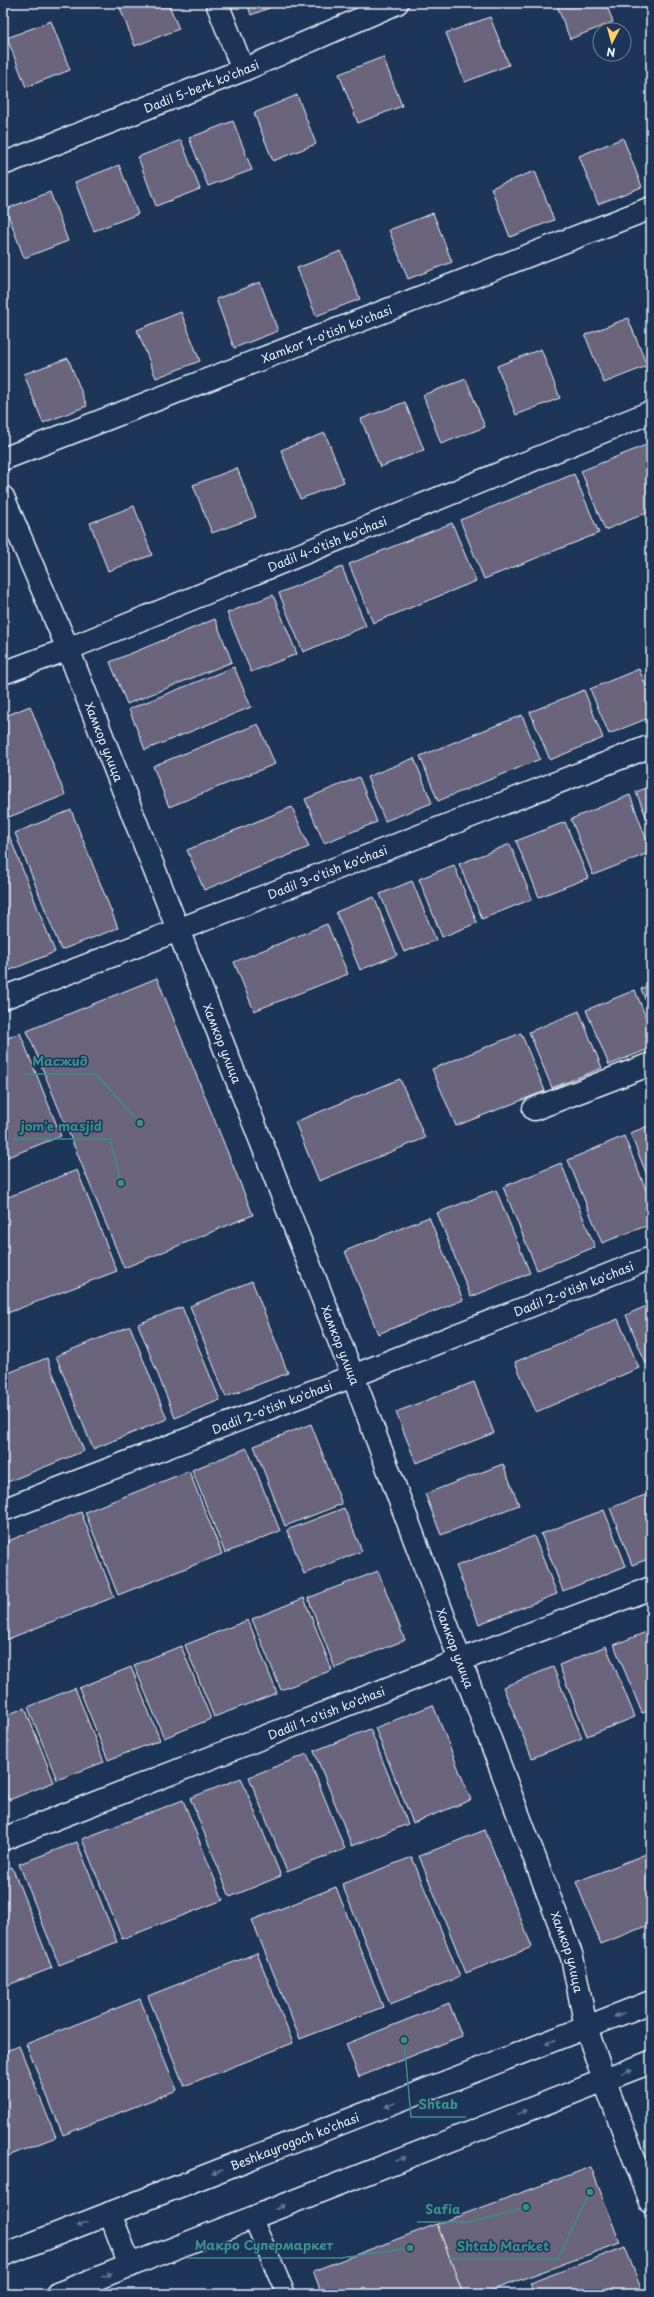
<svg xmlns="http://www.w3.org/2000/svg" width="654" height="2297" font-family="'Playpen Sans',sans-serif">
	<rect width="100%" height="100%" fill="#1d3557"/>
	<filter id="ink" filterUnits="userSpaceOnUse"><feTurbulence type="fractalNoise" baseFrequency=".025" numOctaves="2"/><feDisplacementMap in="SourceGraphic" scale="8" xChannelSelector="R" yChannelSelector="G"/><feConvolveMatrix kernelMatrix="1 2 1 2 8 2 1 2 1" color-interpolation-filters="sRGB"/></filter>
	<g filter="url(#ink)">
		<g fill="#6b657b" stroke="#e8f1f8">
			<polygon points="118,3 168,3 179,29 135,46"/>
			<polygon points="247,3 282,3 251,15"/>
			<polygon points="556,3 606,3 613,22 570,39"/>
			<polygon points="490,17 509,65 465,82 446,33"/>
			<polygon points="51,21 70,70 26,87 7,38"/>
			<polygon points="383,57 402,106 358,123 339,74"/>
			<polygon points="297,95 316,144 273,161 254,113"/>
			<polygon points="233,121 252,170 208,186 189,138"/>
			<polygon points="623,138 642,187 598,204 579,156"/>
			<polygon points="181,140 200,189 156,206 138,157"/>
			<polygon points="119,165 138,214 94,231 75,182"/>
			<polygon points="535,171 554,220 510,237 491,188"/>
			<polygon points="50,192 68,241 24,258 6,209"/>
			<polygon points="433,213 452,262 408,279 389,230"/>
			<polygon points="341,251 360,299 316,316 297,268"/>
			<polygon points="260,282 278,331 234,348 216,299"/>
			<polygon points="181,312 200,361 156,378 137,330"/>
			<polygon points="628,318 647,366 604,383 585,335"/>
			<polygon points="541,349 560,398 516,415 497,366"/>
			<polygon points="68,358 87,406 43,423 24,374"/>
			<polygon points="466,379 485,427 441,444 423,395"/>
			<polygon points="405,402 424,450 380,467 361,419"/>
			<polygon points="325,433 344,482 300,499 281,450"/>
			<polygon points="651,443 651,511 605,530 581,471"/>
			<polygon points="237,468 256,517 212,533 193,485"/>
			<polygon points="574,474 599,533 484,579 460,520"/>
			<polygon points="134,506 152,555 108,571 90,523"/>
			<polygon points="452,523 476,581 373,623 349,564"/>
			<polygon points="342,567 366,626 303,652 279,593"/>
			<polygon points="273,595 297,654 251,672 227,613"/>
			<polygon points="215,619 232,662 127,704 110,662"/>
			<polygon points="651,666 651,677 647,667"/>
			<polygon points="234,667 251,707 145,750 129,709"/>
			<polygon points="639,669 651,698 651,717 609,734 590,689"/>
			<polygon points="584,690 603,738 550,760 530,712"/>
			<polygon points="30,706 65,795 9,817 3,801 3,717"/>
			<polygon points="522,715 540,759 438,801 420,756"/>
			<polygon points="258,724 275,764 169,807 153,766"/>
			<polygon points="414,758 432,803 385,821 367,777"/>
			<polygon points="359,777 377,822 324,843 305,799"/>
			<polygon points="651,786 651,829 636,792"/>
			<polygon points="630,795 651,852 593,875 571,819"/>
			<polygon points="292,807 309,847 204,890 187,850"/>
			<polygon points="71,810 118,928 61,950 15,833"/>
			<polygon points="565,822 588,878 539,897 516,841"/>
			<polygon points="9,835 55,952 3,973 3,838"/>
			<polygon points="510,844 532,899 482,919 459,864"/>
			<polygon points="454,865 477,923 442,937 419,879"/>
			<polygon points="412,881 436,940 404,952 380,894"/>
			<polygon points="374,897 397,955 360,970 336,912"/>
			<polygon points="327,924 348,974 254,1011 234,962"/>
			<polygon points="157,978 253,1215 124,1268 27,1031"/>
			<polygon points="651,984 651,1014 641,989"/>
			<polygon points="635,990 651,1030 651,1048 609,1065 586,1010"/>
			<polygon points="579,1011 602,1068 552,1088 529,1032"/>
			<polygon points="20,1033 61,1136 3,1159 3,1040"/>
			<polygon points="521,1033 545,1091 456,1126 432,1069"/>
			<polygon points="400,1079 425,1138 319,1181 295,1122"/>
			<polygon points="651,1125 651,1185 630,1133"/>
			<polygon points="624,1136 651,1202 651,1224 602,1243 568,1160"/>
			<polygon points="561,1163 595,1247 537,1270 503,1187"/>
			<polygon points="77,1170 117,1271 5,1314 3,1309 3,1199"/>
			<polygon points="496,1190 530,1273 471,1297 437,1213"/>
			<polygon points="429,1217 463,1300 378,1334 345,1251"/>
			<polygon points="252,1281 288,1373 226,1397 190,1306"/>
			<polygon points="651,1304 651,1361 646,1364 626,1315"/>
			<polygon points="182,1307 220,1400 175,1418 138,1324"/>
			<polygon points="618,1319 639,1368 536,1412 515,1362"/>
			<polygon points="130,1326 167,1419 93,1449 56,1356"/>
			<polygon points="47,1358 84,1451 5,1483 3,1477 3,1375"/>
			<polygon points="474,1382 494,1433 416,1463 396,1412"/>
			<polygon points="311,1424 342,1504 285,1526 254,1446"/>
			<polygon points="247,1448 280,1531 225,1553 192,1470"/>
			<polygon points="503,1464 519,1505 441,1535 425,1494"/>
			<polygon points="189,1471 222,1554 118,1595 85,1512"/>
			<polygon points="651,1493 651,1558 632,1565 610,1508"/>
			<polygon points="344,1508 362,1551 304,1574 287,1530"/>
			<polygon points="604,1510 626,1566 563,1591 541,1534"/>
			<polygon points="81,1512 114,1597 3,1641 3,1543"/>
			<polygon points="534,1536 557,1594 479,1624 456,1566"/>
			<polygon points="378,1571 405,1640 335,1668 308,1598"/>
			<polygon points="304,1598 332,1670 281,1690 252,1619"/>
			<polygon points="248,1620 277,1693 214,1717 185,1645"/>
			<polygon points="646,1632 651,1645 651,1710 642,1713 614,1645"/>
			<polygon points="181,1646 211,1719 164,1738 134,1665"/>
			<polygon points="606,1646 635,1717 587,1736 559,1665"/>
			<polygon points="131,1667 160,1740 108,1760 79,1688"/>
			<polygon points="553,1667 582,1738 532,1758 503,1687"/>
			<polygon points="75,1688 104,1762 57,1780 28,1707"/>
			<polygon points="433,1705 471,1800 413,1823 375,1728"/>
			<polygon points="25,1708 54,1782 9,1800 3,1785 3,1716"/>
			<polygon points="370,1729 408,1824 352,1846 314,1751"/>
			<polygon points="307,1754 345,1849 287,1872 249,1777"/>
			<polygon points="241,1778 281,1876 230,1897 190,1798"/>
			<polygon points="183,1800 223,1900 122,1939 82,1839"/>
			<polygon points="485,1830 532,1947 466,1973 419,1856"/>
			<polygon points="77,1842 117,1942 59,1965 19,1864"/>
			<polygon points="651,1852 651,1924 601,1944 576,1882"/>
			<polygon points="412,1857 460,1977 390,2004 342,1884"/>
			<polygon points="12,1867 52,1968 3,1987 3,1870"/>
			<polygon points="336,1887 383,2007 300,2039 252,1920"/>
			<polygon points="257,1953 293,2043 184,2086 148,1996"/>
			<polygon points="140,1999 177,2090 63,2135 26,2044"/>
			<polygon points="449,2003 462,2036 359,2077 346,2044"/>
			<polygon points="19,2046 56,2137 3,2158 3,2052"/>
			<polygon points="591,2167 620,2243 482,2294 463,2294 437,2224"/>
			<polygon points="437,2224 463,2294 322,2294 313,2271"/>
			<polygon points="625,2247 643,2294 534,2294 530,2283"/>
		</g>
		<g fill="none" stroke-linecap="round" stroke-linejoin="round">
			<g stroke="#e8f1f8" stroke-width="21">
				<polyline id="lane" points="252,2217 286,2294"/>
			</g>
			<g stroke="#e8f1f8" stroke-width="25">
				<g id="street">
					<polyline points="217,3 243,70"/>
					<path id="s1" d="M 3,164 L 243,70 L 397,3"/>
					<path id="s2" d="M 3,459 L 651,208"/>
					<path id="s3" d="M 3,497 L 68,649 L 353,1376 L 572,1957 L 586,2027"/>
					<path id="s4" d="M 3,673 L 68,649 L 651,412"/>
					<path id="s5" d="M 3,998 L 651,746"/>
					<polyline points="534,1109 651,1064"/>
					<path id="s6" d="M 3,1510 L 353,1376 L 651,1258"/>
					<path id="s7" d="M 3,1839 L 461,1660 L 651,1588"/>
				</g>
			</g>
			<g stroke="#e8f1f8" stroke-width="25">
				<g id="secondary">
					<polyline points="586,2027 604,2080 651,2202"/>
					<polyline points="110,2213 130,2266"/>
					<path id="s8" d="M 3,2255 L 651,2002"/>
					<polyline points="57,2294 651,2062"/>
				</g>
			</g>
			<use href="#lane" stroke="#1d3557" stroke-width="18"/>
			<use href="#street" stroke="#1d3557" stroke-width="22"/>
			<use href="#secondary" stroke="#1d3557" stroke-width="22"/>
		</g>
		<defs><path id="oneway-solid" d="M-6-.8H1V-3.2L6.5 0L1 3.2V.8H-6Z"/></defs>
		<g fill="#64778f">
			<use href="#oneway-solid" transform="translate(619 2015) rotate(159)"/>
			<use href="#oneway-solid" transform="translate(550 2042) rotate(158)"/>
			<use href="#oneway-solid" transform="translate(627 2071) rotate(-21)"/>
			<use href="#oneway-solid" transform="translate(390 2105) rotate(158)"/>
			<use href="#oneway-solid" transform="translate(522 2112) rotate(-21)"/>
			<use href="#oneway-solid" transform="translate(401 2159) rotate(-21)"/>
			<use href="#oneway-solid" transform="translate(217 2172) rotate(159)"/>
			<use href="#oneway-solid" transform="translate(280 2207) rotate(-21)"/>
			<use href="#oneway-solid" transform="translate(82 2224) rotate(159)"/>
			<use href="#oneway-solid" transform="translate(107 2275) rotate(-21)"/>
		</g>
	</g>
	<g text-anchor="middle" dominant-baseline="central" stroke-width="3" stroke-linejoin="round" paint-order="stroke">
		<g font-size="12" fill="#e8f1f8" stroke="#1d3557">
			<text stroke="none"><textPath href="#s1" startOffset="213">Dadil 5-berk ko'chasi</textPath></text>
			<text stroke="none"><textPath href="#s2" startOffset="347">Xamkor 1-o'tish ko'chasi</textPath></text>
			<text stroke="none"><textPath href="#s4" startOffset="349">Dadil 4-o'tish ko'chasi</textPath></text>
			<text stroke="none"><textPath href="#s3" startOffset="265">Хамкор улица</textPath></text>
			<text stroke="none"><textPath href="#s5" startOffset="348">Dadil 3-o'tish ko'chasi</textPath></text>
			<text stroke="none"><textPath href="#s3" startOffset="589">Хамкор улица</textPath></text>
			<text stroke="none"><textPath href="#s6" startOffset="612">Dadil 2-o'tish ko'chasi</textPath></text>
			<text stroke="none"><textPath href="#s3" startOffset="913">Хамкор улица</textPath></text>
			<text stroke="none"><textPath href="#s6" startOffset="288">Dadil 2-o'tish ko'chasi</textPath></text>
			<text stroke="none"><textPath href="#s3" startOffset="1237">Хамкор улица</textPath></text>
			<text stroke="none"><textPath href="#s7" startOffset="347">Dadil 1-o'tish ko'chasi</textPath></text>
			<text stroke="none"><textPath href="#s3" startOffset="1561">Хамкор улица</textPath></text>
			<text stroke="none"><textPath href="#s8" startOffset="313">Beshkayrogoch ko'chasi</textPath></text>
		</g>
	</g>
	<path fill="none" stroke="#3a8f8a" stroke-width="1.5" d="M140 1123L96 1074H24M121 1183L110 1139H13M404 2040L411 2117H466M526 2207L469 2222H417M410 2248L341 2258H187M590 2192L558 2259H449"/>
	<g fill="#3a8f8a" stroke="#1d3557" stroke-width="1.5">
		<circle cx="140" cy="1123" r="4"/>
		<circle cx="121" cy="1183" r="4"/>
		<circle cx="404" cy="2040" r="4"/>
		<circle cx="526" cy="2207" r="4"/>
		<circle cx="410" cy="2248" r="4"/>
		<circle cx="590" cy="2192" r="4"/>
	</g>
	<g font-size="13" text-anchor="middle" font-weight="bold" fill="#3a8f8a" stroke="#1d3557" stroke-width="3" stroke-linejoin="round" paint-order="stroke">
		<text x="60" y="1066">Масжид</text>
		<text x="61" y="1131">jom'e masjid</text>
		<text x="438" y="2109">Shtab</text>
		<text x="443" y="2214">Safia</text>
		<text x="264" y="2250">Макро Супермаркет</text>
		<text x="503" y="2251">Shtab Market</text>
	</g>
	<rect width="654" height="2297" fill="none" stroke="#1d3557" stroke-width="16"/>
	<rect x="8" y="8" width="638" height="2281" fill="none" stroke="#e8f1f8" stroke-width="1.5" filter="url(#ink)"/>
	<g transform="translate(612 42) rotate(186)"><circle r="19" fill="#1d3557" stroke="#6e8097"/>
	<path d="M0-3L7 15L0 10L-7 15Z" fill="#ffd166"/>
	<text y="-6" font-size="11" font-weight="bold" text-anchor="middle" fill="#e8f1f8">N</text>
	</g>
</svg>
